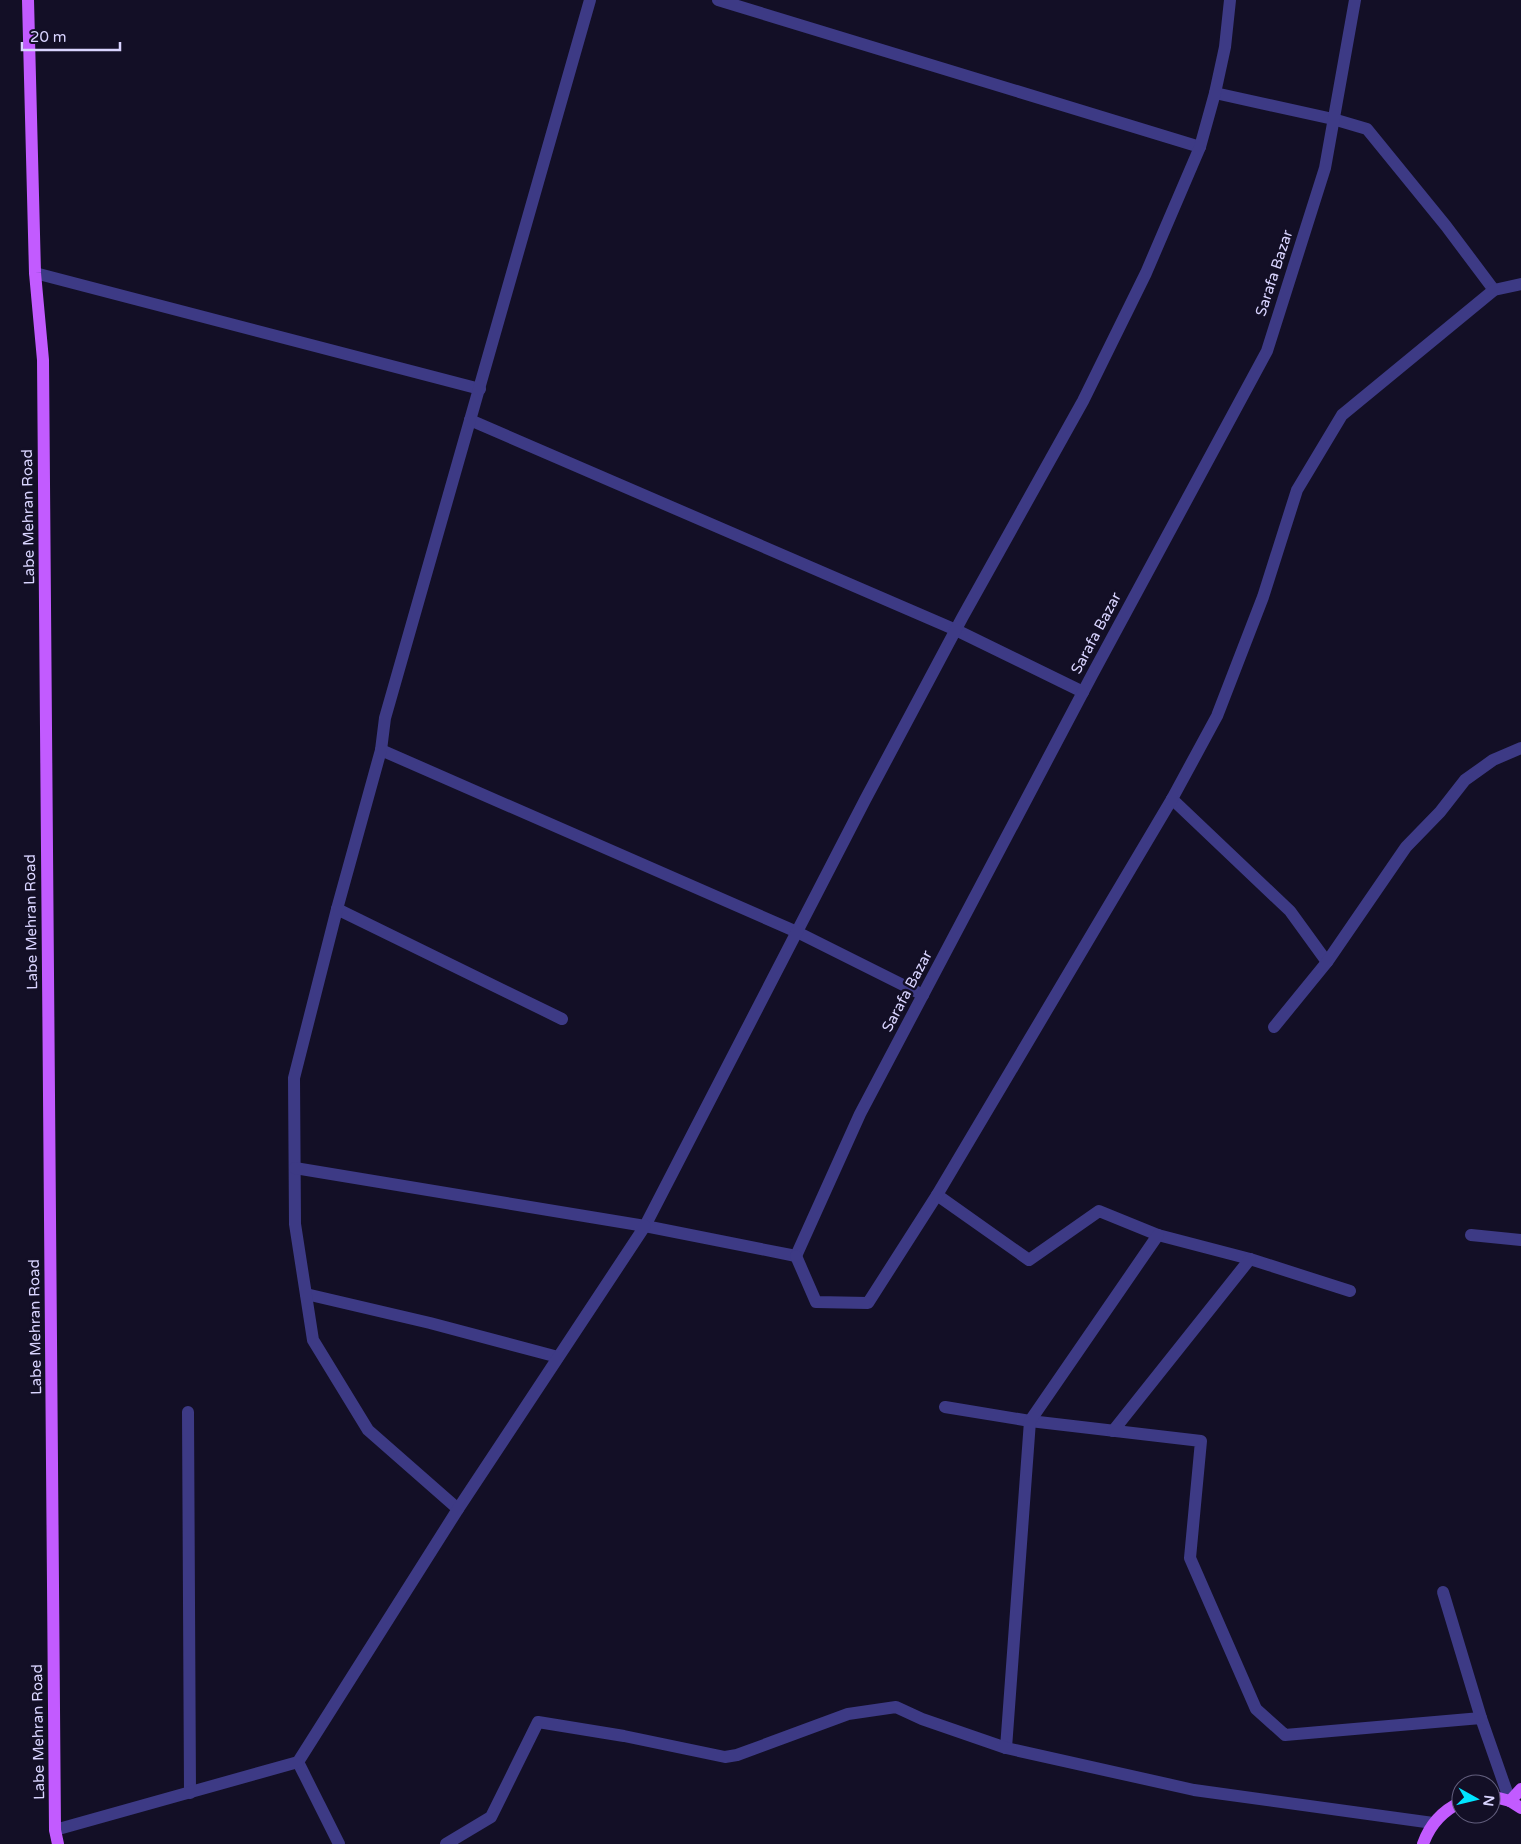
<svg xmlns="http://www.w3.org/2000/svg" width="1521" height="1844" font-family="'Varela Round',sans-serif">
	<rect width="100%" height="100%" fill="#130f26"/>
	<g fill="none" stroke-linecap="round" stroke-linejoin="round">
		<g stroke="#3d3a85" stroke-width="12">
			<polyline points="718,0 1200,147"/>
			<polyline points="1215,93 1333,119 1367,129 1446,226 1494,290"/>
			<polyline points="35,273 480,389"/>
			<polyline points="470,420 956,630 1083,692"/>
			<polyline points="381,750 797,932 923,995"/>
			<polyline points="1172,799 1290,911 1327,962"/>
			<polyline points="337,909 562,1019"/>
			<polyline points="1274,1027 1327,962 1406,847 1440,812 1465,780 1493,760 1521,748"/>
			<polyline points="937,1195 1029,1260 1099,1211 1158,1235 1250,1259 1350,1291"/>
			<polyline points="1471,1235 1521,1240"/>
			<polyline points="796,1256 645,1226 865,800 962,618 1083,401 1146,273 1200,147 1215,93 1225,47 1230,0"/>
			<polyline points="796,1256 860,1114 1092,675 1267,351 1325,168 1355,0"/>
			<polyline points="796,1256 816,1302 868,1303 937,1195 1172,799 1217,716 1263,597 1297,490 1342,415 1494,290 1521,284"/>
			<polyline points="306,1294 430,1323 558,1357"/>
			<polyline points="945,1407 1030,1421 1201,1441 1190,1558 1256,1709 1285,1735 1481,1718 1510,1801"/>
			<polyline points="188,1412 190,1793"/>
			<polyline points="1113,1431 1250,1259"/>
			<polyline points="458,1509 368,1430 313,1340 295,1224 294,1078 337,909 381,750 385,718 590,0"/>
			<polyline points="1443,1592 1481,1718"/>
			<polyline points="1006,1748 1030,1421 1158,1235"/>
			<polyline points="298,1762 339,1844"/>
			<polyline points="55,1830 298,1762 458,1509 645,1226 295,1168"/>
			<polyline points="446,1844 491,1817 538,1722 624,1736 725,1757 737,1755 848,1714 896,1707 922,1719 1006,1748 1194,1790 1433,1823"/>
		</g>
		<g stroke="#c25bff" stroke-width="12">
			<polyline points="28,0 35,273 43,360 55,1830 58,1844"/>
			<polyline points="1491,1796 1510,1801 1521,1808"/>
			<polyline points="1510,1801 1521,1789"/>
			<path d="M 1423,1844 C 1430,1824 1442,1811 1461,1802"/>
		</g>
	</g>
	<g text-anchor="middle" dominant-baseline="central" stroke-width="5" stroke-linejoin="round" paint-order="stroke">
		<g font-size="15" fill="#d9d4ff" stroke="#130f26">
			<text transform="translate(1274 273) rotate(-72)">Sarafa Bazar</text>
			<text transform="translate(28 517) rotate(-91)">Labe Mehran Road</text>
			<text transform="translate(1096 633) rotate(-62)">Sarafa Bazar</text>
			<text transform="translate(31 922) rotate(-91)">Labe Mehran Road</text>
			<text transform="translate(907 991) rotate(-62)">Sarafa Bazar</text>
			<text transform="translate(35 1327) rotate(-91)">Labe Mehran Road</text>
			<text transform="translate(38 1732) rotate(-91)">Labe Mehran Road</text>
		</g>
	</g>
	<g transform="translate(1476 1799) rotate(98)"><circle r="24" fill="#130f26" stroke="#625e7d"/>
	<path d="M0-4L9 19L0 12L-9 19Z" fill="#00e5ff"/>
	<text y="-8" font-size="14" font-weight="bold" text-anchor="middle" fill="#d9d4ff">N</text>
	</g>
	<path d="M22 42v8h98v-8" fill="none" stroke="#d9d4ff" stroke-width="2.5"/>
	<text x="30" y="42" font-size="15" fill="#d9d4ff" stroke="#130f26" stroke-width="4" paint-order="stroke">20 m</text>
</svg>
